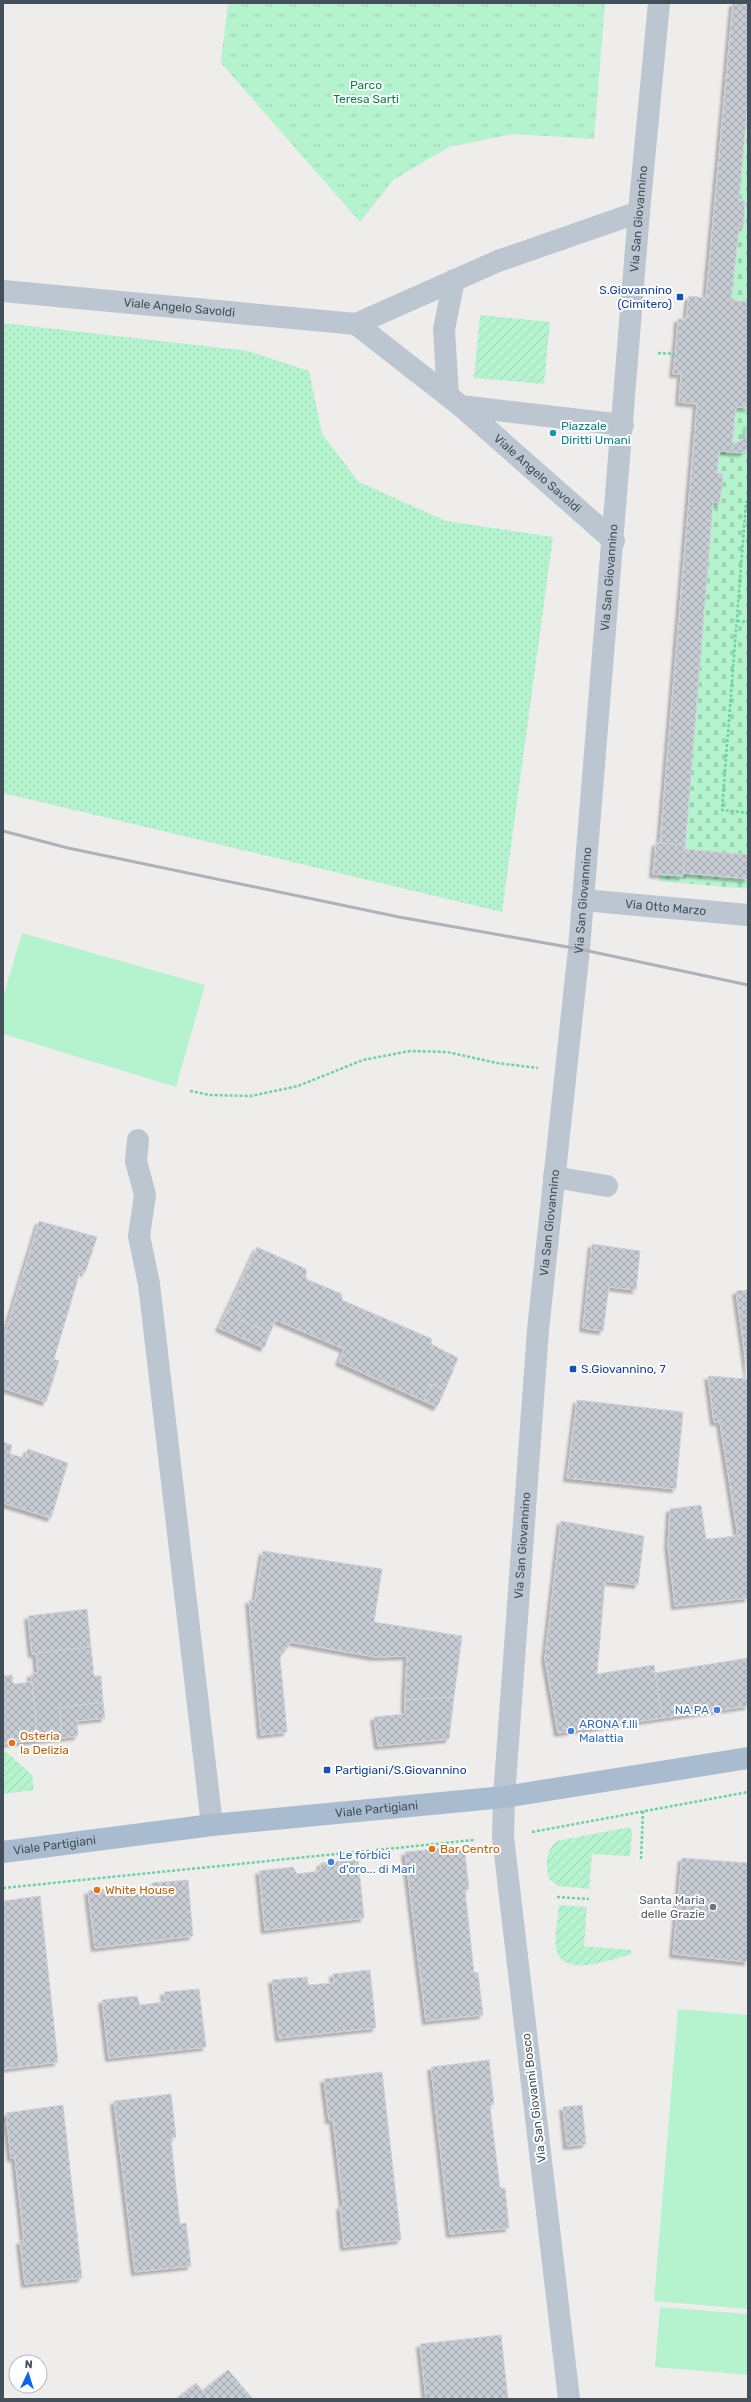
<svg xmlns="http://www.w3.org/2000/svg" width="751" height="2402" font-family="Rubik,sans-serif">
	<defs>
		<pattern id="grass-dots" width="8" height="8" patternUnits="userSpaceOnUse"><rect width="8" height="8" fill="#b4f3ce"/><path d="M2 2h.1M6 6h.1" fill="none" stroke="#9cd2b3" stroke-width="1.8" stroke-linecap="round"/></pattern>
		<pattern id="cemetery-stones" width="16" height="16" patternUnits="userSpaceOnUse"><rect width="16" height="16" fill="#b4f3ce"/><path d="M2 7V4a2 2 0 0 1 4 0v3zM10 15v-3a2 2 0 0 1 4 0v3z" fill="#9cd2b3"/></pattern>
		<pattern id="park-tufts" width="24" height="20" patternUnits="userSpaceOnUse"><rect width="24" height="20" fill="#b4f3ce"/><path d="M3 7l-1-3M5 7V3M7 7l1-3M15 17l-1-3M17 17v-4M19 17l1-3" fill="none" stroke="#9cd2b3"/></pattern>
		<pattern id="garden-furrows" width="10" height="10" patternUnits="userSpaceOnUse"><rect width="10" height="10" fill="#b4f3ce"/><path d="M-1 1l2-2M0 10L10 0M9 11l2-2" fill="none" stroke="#9cd2b3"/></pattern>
		<pattern id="building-cross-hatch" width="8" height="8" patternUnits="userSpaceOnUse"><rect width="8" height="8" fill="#c7cbd3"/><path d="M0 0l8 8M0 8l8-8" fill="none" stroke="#a3a7ae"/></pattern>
		<filter id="shadow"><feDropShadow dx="-3.5" dy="3.5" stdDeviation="1" flood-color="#0004"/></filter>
	</defs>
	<rect width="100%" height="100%" fill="#efecec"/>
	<polygon fill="url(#grass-dots)" points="3,323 248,351 309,371 322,434 359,482 446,521 553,537 502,912 3,793"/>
	<polygon fill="url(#cemetery-stones)" points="733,3 748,3 748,889 659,881"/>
	<polygon fill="url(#park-tufts)" points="228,3 605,3 594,139 513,134 449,147 393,180 360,222 221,63"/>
	<g fill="url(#garden-furrows)">
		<polygon points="480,315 550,322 544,384 474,378"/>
		<polygon points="3,1749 32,1775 34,1790 3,1794"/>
		<path d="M 630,1827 L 632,1833 L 630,1856 L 592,1854 L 589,1889 L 558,1886 L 549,1879 C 546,1866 545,1850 557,1841 Z"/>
		<path d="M 559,1905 L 587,1907 L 584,1946 L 631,1950 L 632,1954 C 611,1959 562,1980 556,1948 C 554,1935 558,1918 559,1905 Z"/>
	</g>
	<g fill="#b4f3ce">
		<polygon points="22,933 205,985 176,1087 3,1034 3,997"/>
		<polygon points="678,2009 748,2015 748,2309 654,2301"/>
		<polygon points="660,2307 748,2314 748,2375 655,2367"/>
	</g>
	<g fill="url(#building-cross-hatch)" stroke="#cfd2d9" filter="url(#shadow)">
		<polygon points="733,3 748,3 748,99 739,200 745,201 743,228 739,228 731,300 748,302 748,408 736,407 732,445 746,438 748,423 748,448 742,453 719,451 717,473 723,474 720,503 713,502 685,849 748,855 748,879 683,873 683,876 653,874 656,843 660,843 697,404 679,402 681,374 673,374 677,335 678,319 686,319 689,296 706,298"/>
		<polygon points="656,843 685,845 683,876 653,874"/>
		<polygon points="39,1221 97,1237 85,1273 80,1272 54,1359 59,1361 46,1402 3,1388 3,1340"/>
		<polygon points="592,1244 640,1251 636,1290 609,1287 603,1331 583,1328"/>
		<polygon points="257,1247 306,1269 306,1279 342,1294 342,1300 432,1339 431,1344 458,1358 445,1390 431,1384 424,1401 339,1362 344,1349 276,1320 270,1333 237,1319 246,1298 236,1292"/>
		<polygon points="748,1290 748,1376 736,1291"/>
		<polygon points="236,1292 246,1298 237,1319 270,1333 264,1348 219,1328"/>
		<polygon points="708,1376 748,1379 748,1598 675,1606 668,1545 670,1509 701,1505 706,1539 738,1536 720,1422 714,1422"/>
		<polygon points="431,1384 445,1390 437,1407 424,1401"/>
		<polygon points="577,1400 683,1412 676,1489 567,1478"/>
		<polygon points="3,1442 12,1445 10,1454 25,1458 28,1449 68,1463 51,1518 3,1503"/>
		<polygon points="561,1521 644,1536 638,1585 605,1581 597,1674 654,1665 662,1718 558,1733 545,1658"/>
		<polygon points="263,1551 382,1569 374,1622 462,1636 454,1697 405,1700 407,1656 375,1657 291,1642 280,1657 287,1732 261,1735 249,1600 255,1601"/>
		<polygon points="87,1609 91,1647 32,1654 28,1616"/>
		<polygon points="91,1647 94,1676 101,1676 103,1702 60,1708 62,1738 38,1740 31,1674 38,1673 36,1653"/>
		<polygon points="748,1658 748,1706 662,1718 655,1673"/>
		<polygon points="12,1675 13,1684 32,1682 38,1740 3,1744 3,1676"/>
		<polygon points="454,1697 449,1739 378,1746 374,1717 405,1714 405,1700"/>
		<polygon points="103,1702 105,1718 77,1721 78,1736 62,1738 60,1708"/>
		<polygon points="464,1846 469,1889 465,1890 474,1972 478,1973 483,2015 426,2021 405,1852"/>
		<polygon points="682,1858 748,1863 748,1962 673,1954"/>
		<polygon points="358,1859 364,1918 265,1930 259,1871 293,1867 297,1874 320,1871 321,1863"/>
		<polygon points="188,1880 193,1936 95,1948 88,1891 123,1887 126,1895 139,1893 152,1892 152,1883"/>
		<polygon points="40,1896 58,2062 3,2069 3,1901"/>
		<polygon points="370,1970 376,2028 279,2038 272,1980 307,1977 308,1985 334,1983 333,1974"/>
		<polygon points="199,1989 206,2047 109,2058 102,2000 137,1996 140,2005 165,2002 164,1992"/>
		<polygon points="489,2060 494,2104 490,2106 500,2188 505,2188 509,2228 450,2234 431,2067"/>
		<polygon points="382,2072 401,2240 344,2247 340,2207 343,2204 333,2120 329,2120 324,2079"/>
		<polygon points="171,2094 176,2137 171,2139 180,2224 186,2223 191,2266 135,2272 114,2101"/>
		<polygon points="63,2105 82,2278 25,2284 20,2241 24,2240 15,2158 11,2158 6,2113"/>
		<polygon points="582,2105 586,2144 567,2146 563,2107"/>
		<polygon points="501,2335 508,2399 426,2399 420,2344"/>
		<polygon points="228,2370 253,2399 210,2399 203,2390"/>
		<polygon points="196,2383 210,2399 176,2399"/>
	</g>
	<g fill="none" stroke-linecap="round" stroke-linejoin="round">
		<g stroke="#69d4a2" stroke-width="2.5" stroke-dasharray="3 2" stroke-linecap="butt">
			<polyline points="658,353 675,354"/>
			<polyline points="748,501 746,502 722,810 748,813"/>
			<polyline points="737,621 748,622"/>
			<polyline points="190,1091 210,1095 251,1096 298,1086 363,1060 410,1051 447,1052 497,1063 538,1068"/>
			<polyline points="532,1832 748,1792"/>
			<polyline points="641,1859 643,1811"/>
			<polyline points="3,1888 474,1840"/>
			<polyline points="557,1897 589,1899"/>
		</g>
		<g stroke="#bbc6d1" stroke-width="22">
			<path id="s1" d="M 3,291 L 356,324 L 498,261 L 639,212"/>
			<polyline points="356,324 461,406 623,425"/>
			<polyline points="448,396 444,329 454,280"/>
			<path id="s2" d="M 461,406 L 614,541"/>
			<path id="s3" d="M 583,900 L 748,915"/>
			<polyline points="138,1140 136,1161 145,1195 139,1236 149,1284 212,1825"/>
			<polyline points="554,1177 607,1186"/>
			<path id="s4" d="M 569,2399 L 503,1837 L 504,1797 L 538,1330 L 579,949 L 639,212 L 659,3"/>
		</g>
		<path stroke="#a8bbcf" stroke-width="22" id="s5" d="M 3,1852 L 212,1825 L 504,1797 L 748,1758"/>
		<polyline stroke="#aeb1b8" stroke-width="3" points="3,831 68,848 399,917 579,949 748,985"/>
	</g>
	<g fill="#1a4fb4" stroke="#fff" stroke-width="1.5">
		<rect x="676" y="293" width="8" height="8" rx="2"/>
		<rect x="569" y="1365" width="8" height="8" rx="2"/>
		<rect x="323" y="1766" width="8" height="8" rx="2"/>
	</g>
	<circle fill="#0f9aa8" stroke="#fff" stroke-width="1.5" cx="553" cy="433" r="4"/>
	<g fill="#3f7fe0" stroke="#fff" stroke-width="1.5">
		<circle cx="717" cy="1710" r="4"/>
		<circle cx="571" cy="1731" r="4"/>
		<circle cx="331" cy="1862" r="4"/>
	</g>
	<g fill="#e8710a" stroke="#fff" stroke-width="1.5">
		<circle cx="12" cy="1743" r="4"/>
		<circle cx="432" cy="1849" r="4"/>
		<circle cx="97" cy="1890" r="4"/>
	</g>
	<circle fill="#6b7280" stroke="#fff" stroke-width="1.5" cx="713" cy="1907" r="4"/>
	<g text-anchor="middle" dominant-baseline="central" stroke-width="4" stroke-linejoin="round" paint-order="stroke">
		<g font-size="12" fill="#0d834b" stroke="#fff">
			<text x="366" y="85">Parco<tspan x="366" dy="14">Teresa Sarti</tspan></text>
		</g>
		<g font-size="12" fill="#434f5b" stroke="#fff">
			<text stroke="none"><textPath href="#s4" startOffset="2190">Via San Giovannino</textPath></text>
			<text stroke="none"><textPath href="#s1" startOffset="177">Viale Angelo Savoldi</textPath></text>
			<text stroke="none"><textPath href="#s2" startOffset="102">Viale Angelo Savoldi</textPath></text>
			<text stroke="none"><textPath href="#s4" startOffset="1830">Via San Giovannino</textPath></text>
			<text stroke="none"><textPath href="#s4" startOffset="1506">Via San Giovannino</textPath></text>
			<text stroke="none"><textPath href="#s3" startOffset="83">Via Otto Marzo</textPath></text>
			<text stroke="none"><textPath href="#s4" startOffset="1182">Via San Giovannino</textPath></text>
			<text stroke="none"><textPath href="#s4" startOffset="858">Via San Giovannino</textPath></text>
			<text stroke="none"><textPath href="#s5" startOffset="376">Viale Partigiani</textPath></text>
			<text stroke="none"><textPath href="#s5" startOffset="52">Viale Partigiani</textPath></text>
			<text transform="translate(534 2098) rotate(-97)">Via San Giovanni Bosco</text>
		</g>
		<g font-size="12" fill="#164399" stroke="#fff" text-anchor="start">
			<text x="672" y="290" text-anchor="end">S.Giovannino<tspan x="672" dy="14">(Cimitero)</tspan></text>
			<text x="581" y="1369">S.Giovannino, 7</text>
			<text x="335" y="1770">Partigiani/S.Giovannino</text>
		</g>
		<g font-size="12" fill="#0d838f" stroke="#fff" text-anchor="start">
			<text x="561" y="426">Piazzale<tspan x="561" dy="14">Diritti Umani</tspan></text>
		</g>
		<g font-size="12" fill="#366cbe" stroke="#fff" text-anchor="start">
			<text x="709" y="1710" text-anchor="end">NA PA</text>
			<text x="579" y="1724">ARONA f.lli<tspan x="579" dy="14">Malattia</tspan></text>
			<text x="339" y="1855">Le forbici<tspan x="339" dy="14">d'oro... di Mari</tspan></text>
		</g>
		<g font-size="12" fill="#c56008" stroke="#fff" text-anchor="start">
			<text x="20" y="1736">Osteria<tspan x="20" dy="14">la Delizia</tspan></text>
			<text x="440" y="1849">Bar Centro</text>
			<text x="105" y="1890">White House</text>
		</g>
		<g font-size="12" fill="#5b616d" stroke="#fff" text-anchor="end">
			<text x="705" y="1900">Santa Maria<tspan x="705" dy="14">delle Grazie</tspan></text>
		</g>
	</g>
	<rect width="751" height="2402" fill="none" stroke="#434f5b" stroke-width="8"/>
	<g transform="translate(28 2374) rotate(4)"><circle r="19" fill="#ffffff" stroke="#b4b9bd"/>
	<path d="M0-3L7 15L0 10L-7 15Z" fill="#0765ee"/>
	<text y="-6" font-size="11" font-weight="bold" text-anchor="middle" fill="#434f5b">N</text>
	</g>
</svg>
